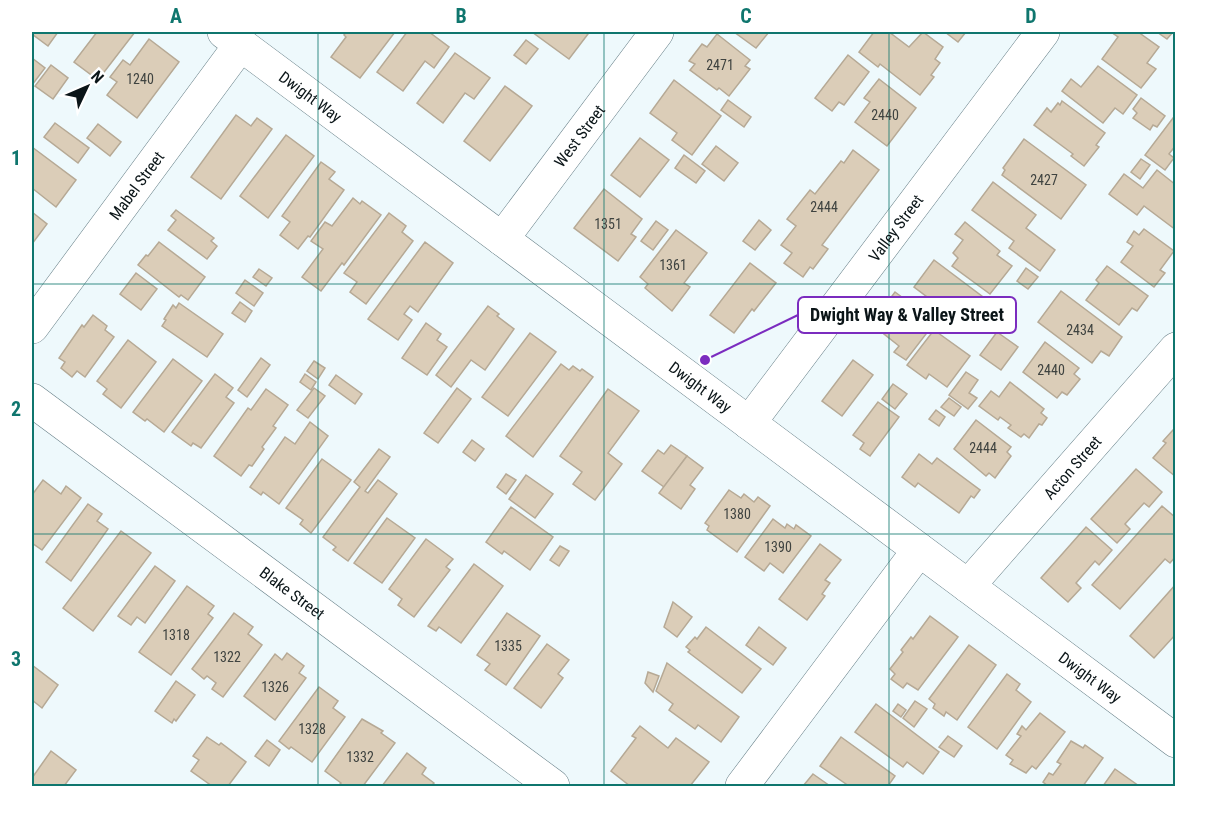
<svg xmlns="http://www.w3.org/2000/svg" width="1207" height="818" font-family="'Roboto Condensed',sans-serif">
	<rect width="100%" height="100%" fill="#eef9fc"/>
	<g fill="#dbcdb8" stroke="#b6a995" stroke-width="1.5">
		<polygon points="32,32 58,32 48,46 32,34"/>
		<polygon points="97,32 135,32 98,80 74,62"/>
		<polygon points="346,32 395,32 360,78 331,57 346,37 344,35"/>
		<polygon points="407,32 429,32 449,47 434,68 425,61 403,91 377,72"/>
		<polygon points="532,32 584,32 588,34 569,59"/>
		<polygon points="734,32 769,32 756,48"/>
		<polygon points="874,32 889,32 909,47 923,32 943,47 935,59 940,63 931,75 934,77 920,95 880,64 878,67 859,52"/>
		<polygon points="945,32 966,32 958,42"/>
		<polygon points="1111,32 1138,32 1159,47 1147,63 1156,69 1141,88 1102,59 1118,37"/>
		<polygon points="1157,32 1173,32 1167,39"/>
		<polygon points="717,34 750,60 745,66 750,69 729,96 719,88 717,90 690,70 695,64 689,61 702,44 707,47"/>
		<polygon points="149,39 179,62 137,118 107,95 117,82 110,77 123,60 130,65"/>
		<polygon points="526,40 538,49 526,64 514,55"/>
		<polygon points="455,53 490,78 474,99 465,93 443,123 417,103"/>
		<polygon points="848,55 869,72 844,105 839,102 832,111 815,98"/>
		<polygon points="32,58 45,68 32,85"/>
		<polygon points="51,65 68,78 53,99 35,86"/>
		<polygon points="1098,66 1137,95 1123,114 1115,108 1103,123 1062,91 1071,79 1081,87"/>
		<polygon points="879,79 916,108 887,146 855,122 870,102 864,98"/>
		<polygon points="674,80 721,116 692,155 672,140 677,133 650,113"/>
		<polygon points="505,86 532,106 490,161 464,141"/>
		<polygon points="1141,98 1165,116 1157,127 1153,125 1150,130 1133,118 1137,113 1133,109"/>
		<polygon points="728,100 751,117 744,127 721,110"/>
		<polygon points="1062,101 1105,133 1096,145 1099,147 1084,166 1071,156 1073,154 1034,125 1047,108 1051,112 1058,103 1060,105"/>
		<polygon points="236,115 251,126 257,118 272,129 221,199 191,177"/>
		<polygon points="1173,118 1176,120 1176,145 1169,154 1174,158 1165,170 1145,155"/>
		<polygon points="55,123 89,148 78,163 44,137"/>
		<polygon points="98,124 121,142 110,156 87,138"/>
		<polygon points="286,135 314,156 268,218 240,196"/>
		<polygon points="640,138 669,160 640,197 611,175"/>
		<polygon points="1024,139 1086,185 1061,219 1002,175 1005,170 1003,168"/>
		<polygon points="716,146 738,163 724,181 702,164"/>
		<polygon points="32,147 76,180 56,207 32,188"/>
		<polygon points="853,150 879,170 822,245 828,249 813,269 810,267 803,277 784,263 792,253 781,245 796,226 787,219 810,190 815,194 841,161 844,163"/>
		<polygon points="684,155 705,171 696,183 675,168"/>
		<polygon points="1141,159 1150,165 1140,179 1131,172"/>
		<polygon points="321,162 335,172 329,179 344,190 310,237 308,236 298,249 280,235 290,222 282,216"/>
		<polygon points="1157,170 1176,185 1176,230 1144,206 1137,215 1109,194 1124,174 1143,188"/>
		<polygon points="993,182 1036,215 1026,228 1055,250 1040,271 1009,248 1014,241 972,210"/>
		<polygon points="604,189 642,219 631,234 636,237 618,261 574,228"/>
		<polygon points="353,198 360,204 362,201 381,215 344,265 342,263 321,291 302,277 323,249 311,241 325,222 332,226"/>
		<polygon points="176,210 214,238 211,241 217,246 207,259 168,230 176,220 171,216"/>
		<polygon points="32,212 47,224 32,244"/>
		<polygon points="389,213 406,226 402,232 413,241 366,304 350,292 357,282 344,273"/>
		<polygon points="759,220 771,230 755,250 743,241"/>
		<polygon points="656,221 668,230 653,250 641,241"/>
		<polygon points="965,222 1000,251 997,255 1012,266 990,294 952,266 958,258 953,253 963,240 955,234"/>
		<polygon points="1144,229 1174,251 1160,270 1165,273 1154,287 1121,262 1133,246 1127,242 1134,231 1139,235"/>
		<polygon points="676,230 707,253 684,283 690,287 672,311 645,288 648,284 640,277"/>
		<polygon points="159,242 205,277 188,300 181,295 179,297 138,265 146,255 148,256"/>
		<polygon points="425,242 453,263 418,312 410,306 404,314 412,320 398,340 368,319"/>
		<polygon points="934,260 987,300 967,327 914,287"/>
		<polygon points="750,263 776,283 754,311 752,309 734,333 710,315"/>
		<polygon points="1107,266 1148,296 1137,311 1132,308 1119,325 1086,300 1099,283 1096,280"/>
		<polygon points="1026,268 1038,277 1028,289 1017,281"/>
		<polygon points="259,269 272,278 266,286 253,277"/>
		<polygon points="136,273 157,289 141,310 120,294"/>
		<polygon points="245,280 263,293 254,306 236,293"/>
		<polygon points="1061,291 1122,337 1109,356 1101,351 1092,363 1038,322"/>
		<polygon points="895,292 914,306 911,309 933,325 906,360 894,352 899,346 884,334 887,330 874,320"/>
		<polygon points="240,302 252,311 245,322 232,313"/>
		<polygon points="179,303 223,334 207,357 162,326 166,320 164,319 173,305 176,308"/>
		<polygon points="488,306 499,314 497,316 514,329 485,370 471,360 451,387 436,375"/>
		<polygon points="93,315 107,326 105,330 114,337 85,377 77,371 72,377 61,368 65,362 59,358 82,325 84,327"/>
		<polygon points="426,323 441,334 437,340 447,347 427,375 402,358"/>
		<polygon points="934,330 970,356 947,387 929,374 926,379 907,365"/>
		<polygon points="997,332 1018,347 1001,370 980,355"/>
		<polygon points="530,333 556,352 508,416 482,397"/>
		<polygon points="128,340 156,362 121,408 103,394 107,389 97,381"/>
		<polygon points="1045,342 1079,368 1074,374 1080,379 1067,395 1062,392 1057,398 1023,372"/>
		<polygon points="261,358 270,365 247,397 238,390"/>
		<polygon points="173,359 202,381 164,432 147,419 145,421 133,412"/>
		<polygon points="853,360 873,375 842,416 822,401"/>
		<polygon points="314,361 325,368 318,379 307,371"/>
		<polygon points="561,364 569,370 573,366 580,371 582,369 593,377 533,457 506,436"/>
		<polygon points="966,372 978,380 969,393 977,398 968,409 949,395"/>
		<polygon points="215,374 233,388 226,397 234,403 201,448 193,443 191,446 172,432"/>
		<polygon points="305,374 316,382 311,390 300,382"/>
		<polygon points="336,375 362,394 355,404 329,385"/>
		<polygon points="1010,382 1044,409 1041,413 1047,418 1042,425 1039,424 1029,438 1024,434 1021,437 1008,428 1011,425 1000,417 998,420 979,406 991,391 999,397"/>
		<polygon points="893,384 907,394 895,409 882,399"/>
		<polygon points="314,388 325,396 308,418 297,410"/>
		<polygon points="457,388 471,399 438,443 424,433"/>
		<polygon points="266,389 288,405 273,426 276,428 262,447 264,449 252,466 249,465 241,476 214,456 248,408 251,410"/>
		<polygon points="608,389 639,411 608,453 622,464 595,500 573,484 582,472 560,456"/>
		<polygon points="949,398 961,407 954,416 941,407"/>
		<polygon points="878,402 899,417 870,456 860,449 864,443 853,435"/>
		<polygon points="936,410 945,417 939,426 929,419"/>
		<polygon points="976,420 1011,447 1007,452 1011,456 995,478 989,473 986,476 954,449"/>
		<polygon points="310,422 328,436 279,504 263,492 261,495 250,487 285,437 295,444"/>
		<polygon points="1173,430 1176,432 1176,477 1153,458 1166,443 1163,441"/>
		<polygon points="472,440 484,449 475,461 463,452"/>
		<polygon points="671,445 687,456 664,487 642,471 658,450 664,454"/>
		<polygon points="379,449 390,457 365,491 368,493 378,480 397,494 348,561 333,550 336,547 323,537 360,487 354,482"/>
		<polygon points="919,454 932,464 937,458 980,490 974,498 971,496 959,513 918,483 915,487 902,477"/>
		<polygon points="687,456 703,468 690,485 695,489 681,509 659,493"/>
		<polygon points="322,459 351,480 311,533 300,524 303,520 286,508"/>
		<polygon points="1136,469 1162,492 1149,507 1144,503 1125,524 1130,529 1117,543 1091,519"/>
		<polygon points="506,474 516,480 506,494 497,487"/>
		<polygon points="526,475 553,494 535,518 509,499"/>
		<polygon points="43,480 61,494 66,486 81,498 42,550 32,543 32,495"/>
		<polygon points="729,490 741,498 744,494 754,502 758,497 770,506 737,552 707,530 709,526 705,523"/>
		<polygon points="88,504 102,514 97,521 108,529 71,581 46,562"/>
		<polygon points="1162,506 1176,518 1176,556 1170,563 1165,559 1120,609 1092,585"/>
		<polygon points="511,507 553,537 530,570 504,551 502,554 486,542"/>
		<polygon points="387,518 415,538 382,583 354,563"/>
		<polygon points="773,519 785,528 787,524 794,529 796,525 811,536 783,573 770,563 764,571 745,557"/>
		<polygon points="1086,527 1112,550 1099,565 1095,561 1076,583 1081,588 1068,602 1041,578"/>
		<polygon points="121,531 151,553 93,631 63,608"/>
		<polygon points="426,539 453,559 446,567 450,570 414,617 398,605 402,599 389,589"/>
		<polygon points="820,544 841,560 825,580 830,583 822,594 825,596 807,620 779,599"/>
		<polygon points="560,546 569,551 559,566 550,560"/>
		<polygon points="474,564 503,586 461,643 439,627 436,631 428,626"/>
		<polygon points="155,566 175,581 145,623 137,617 131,625 118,616"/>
		<polygon points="1176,584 1176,634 1154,658 1130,636"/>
		<polygon points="187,586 214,606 208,614 213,618 171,675 139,652"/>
		<polygon points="673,602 692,617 677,637 664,627"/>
		<polygon points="234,613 253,627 248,634 262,645 223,697 212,689 216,683 207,676 204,679 192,669"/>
		<polygon points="507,613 540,636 506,685 485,670 490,664 477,655"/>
		<polygon points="930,616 958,637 918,690 907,683 903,688 891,679 895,674 890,669 903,652 901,650 911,637 913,639"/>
		<polygon points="706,627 761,669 742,693 688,652 690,650 686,647 695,637 697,639"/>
		<polygon points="759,627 786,648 773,665 746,645"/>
		<polygon points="547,644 569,660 558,674 563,678 541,708 514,688"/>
		<polygon points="969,645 996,665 957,720 946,712 944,716 933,708 935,704 929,699"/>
		<polygon points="287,653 304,666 299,673 306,678 275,720 244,696 275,654 282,660"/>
		<polygon points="667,663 739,717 721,742 698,725 695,729 669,710 673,704 656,691"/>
		<polygon points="32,665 58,685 42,708 32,700"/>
		<polygon points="648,672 659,676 653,692 645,683"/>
		<polygon points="1007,674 1020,684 1016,690 1031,702 997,749 968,727"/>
		<polygon points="176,681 195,695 176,721 174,719 172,723 155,711"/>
		<polygon points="319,687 338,701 333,708 345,717 312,762 291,747 289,749 279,741"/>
		<polygon points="915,701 927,709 914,727 903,718"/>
		<polygon points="876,704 939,752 923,774 907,762 903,767 855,732"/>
		<polygon points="898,704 906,710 901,717 893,711"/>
		<polygon points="1040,713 1065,732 1036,769 1032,766 1026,773 1010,764 1013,760 1006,755 1021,736 1017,734 1022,726 1026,730"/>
		<polygon points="362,719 383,731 381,733 395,743 363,786 338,786 341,783 325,771"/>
		<polygon points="640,726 668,748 676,738 709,762 690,786 630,786 611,771 636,738 632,736"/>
		<polygon points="948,736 962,746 954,757 939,747"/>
		<polygon points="207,737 219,745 221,743 246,762 228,786 212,786 191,771 199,760 193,756"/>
		<polygon points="841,737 895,776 888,786 849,786 820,766"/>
		<polygon points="267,740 280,750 269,766 255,756"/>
		<polygon points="1071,741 1083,748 1085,745 1103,758 1083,786 1048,786 1043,782 1049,773 1053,775 1061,764 1057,762"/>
		<polygon points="51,751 76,770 64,786 32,786 32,778"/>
		<polygon points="407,753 426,768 422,774 434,783 431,786 382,786"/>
		<polygon points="1115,769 1139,786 1103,786"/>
		<polygon points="813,774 830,786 803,786"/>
	</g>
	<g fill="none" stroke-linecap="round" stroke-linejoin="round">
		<g stroke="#657e86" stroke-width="34">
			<g id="minor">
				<path id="s1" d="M 224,32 L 1176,741"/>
				<path id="s2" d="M 502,239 L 657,32"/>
				<path id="s3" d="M 32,327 L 241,44"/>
				<path id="s4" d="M 32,400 L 553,786"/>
				<path id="s5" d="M 749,423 L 1043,32"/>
				<path id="s6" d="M 968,586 L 1176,349"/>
				<polyline points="742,786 919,550"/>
			</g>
		</g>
		<use href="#minor" stroke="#fff" stroke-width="33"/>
	</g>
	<path fill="none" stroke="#0f766e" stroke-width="1.5" stroke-opacity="0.55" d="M 318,32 L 318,786M 604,32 L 604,786M 889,32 L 889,786M 32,284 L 1176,284M 32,534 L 1176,534"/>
	<g text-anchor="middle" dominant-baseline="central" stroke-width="5" stroke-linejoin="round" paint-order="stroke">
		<g font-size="14" fill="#3f4340">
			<text x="720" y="65">2471</text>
			<text x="140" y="79">1240</text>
			<text x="885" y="115">2440</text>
			<text x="1044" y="180">2427</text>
			<text x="824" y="207">2444</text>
			<text x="608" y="224">1351</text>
			<text x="673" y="265">1361</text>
			<text x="1080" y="330">2434</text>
			<text x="1051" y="370">2440</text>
			<text x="983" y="448">2444</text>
			<text x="737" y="514">1380</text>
			<text x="778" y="547">1390</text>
			<text x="176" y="635">1318</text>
			<text x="508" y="646">1335</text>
			<text x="227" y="657">1322</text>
			<text x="275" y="687">1326</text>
			<text x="312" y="729">1328</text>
			<text x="360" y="757">1332</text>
		</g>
		<g font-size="16" fill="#0b1518" stroke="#fff">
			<text stroke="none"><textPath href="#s1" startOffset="108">Dwight Way</textPath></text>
			<text stroke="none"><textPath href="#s2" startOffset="129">West Street</textPath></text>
			<text stroke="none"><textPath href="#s3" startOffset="176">Mabel Street</textPath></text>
			<text stroke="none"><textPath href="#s5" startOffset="244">Valley Street</textPath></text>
			<text stroke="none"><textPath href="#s1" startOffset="594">Dwight Way</textPath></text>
			<text stroke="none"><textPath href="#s6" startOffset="158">Acton Street</textPath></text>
			<text stroke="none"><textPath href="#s4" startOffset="324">Blake Street</textPath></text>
			<text stroke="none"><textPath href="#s1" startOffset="1080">Dwight Way</textPath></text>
		</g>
	</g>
	<path fill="none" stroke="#7b2cbf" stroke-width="2" d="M705 360L798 315"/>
	<circle fill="#7b2cbf" stroke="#fff" stroke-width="2" cx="705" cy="360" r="6"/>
	<rect fill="#fff" stroke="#7b2cbf" stroke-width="2" x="798" y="297" width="218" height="36" rx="6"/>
	<g font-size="18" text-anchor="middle" font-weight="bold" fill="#0b1518">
		<text x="907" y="321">Dwight Way &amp; Valley Street</text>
	</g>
	<rect width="1207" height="818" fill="none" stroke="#ffffff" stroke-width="66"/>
	<g transform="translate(87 87) rotate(46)" stroke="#ffffff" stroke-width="4.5" paint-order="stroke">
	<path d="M0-4.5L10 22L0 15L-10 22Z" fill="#0b1518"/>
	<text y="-9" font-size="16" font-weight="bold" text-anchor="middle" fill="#0b1518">N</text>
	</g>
	<rect x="33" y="33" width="1141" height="752" fill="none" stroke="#0f766e" stroke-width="2"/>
	<g font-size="20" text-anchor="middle" font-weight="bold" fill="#0f766e">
		<text x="176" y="23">A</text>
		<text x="461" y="23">B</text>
		<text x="746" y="23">C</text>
		<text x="1031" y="23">D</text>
		<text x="16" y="165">1</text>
		<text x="16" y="416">2</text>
		<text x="16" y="666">3</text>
	</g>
</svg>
